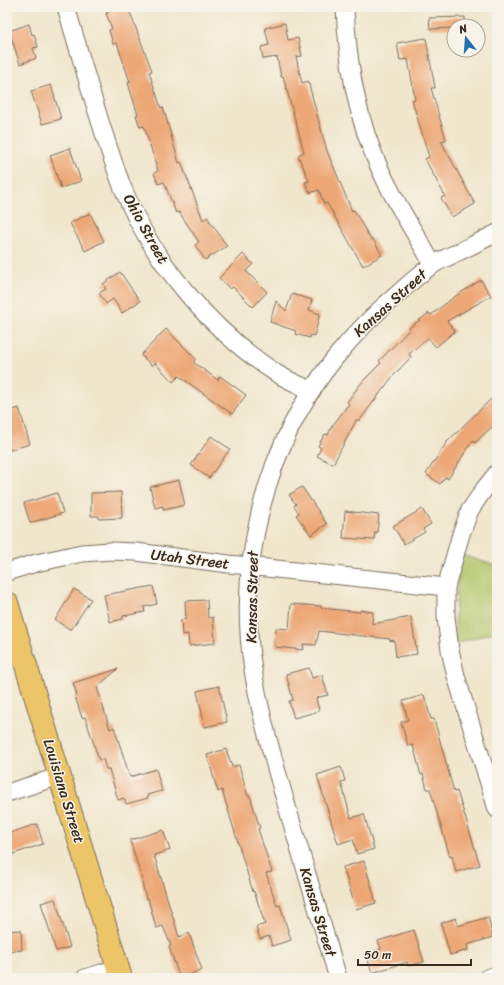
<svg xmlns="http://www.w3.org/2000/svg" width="504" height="985" font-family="Sriracha,sans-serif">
	<rect width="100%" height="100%" fill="#f7f3e8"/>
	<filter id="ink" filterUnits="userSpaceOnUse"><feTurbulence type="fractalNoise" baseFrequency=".025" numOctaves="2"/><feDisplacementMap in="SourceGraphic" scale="8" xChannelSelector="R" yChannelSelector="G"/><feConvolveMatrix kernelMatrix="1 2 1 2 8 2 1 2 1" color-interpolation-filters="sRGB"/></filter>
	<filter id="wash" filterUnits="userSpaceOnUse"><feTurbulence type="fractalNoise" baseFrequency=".012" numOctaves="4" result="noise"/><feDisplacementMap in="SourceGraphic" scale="16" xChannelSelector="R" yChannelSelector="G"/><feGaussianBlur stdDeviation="0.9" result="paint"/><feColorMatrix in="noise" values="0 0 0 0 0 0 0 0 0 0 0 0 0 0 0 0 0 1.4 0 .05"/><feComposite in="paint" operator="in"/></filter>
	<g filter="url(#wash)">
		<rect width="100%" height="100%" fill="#f0e6cc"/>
		<path fill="#b3c66a" stroke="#777844" d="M 462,555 L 497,566 L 497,631 L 456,644 C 453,613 457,585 462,555 Z"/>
		<g id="blocks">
			<g fill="#eda776">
				<polygon points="106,7 128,7 152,71 149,72 161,108 163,107 179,163 181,162 203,220 207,217 227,246 205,260 195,245 199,242 179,212 176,213 164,182 158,184 154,173 158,171 144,126 140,127 136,115 138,115 128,83 130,82 117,43 113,44 109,30 112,29 106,13 108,13"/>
				<polygon points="465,17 465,26 454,26 454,28 430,29 429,18"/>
				<polygon points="285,23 288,40 298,38 302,56 296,57 302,83 308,81 327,151 352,211 354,210 371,240 373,239 382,255 363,266 327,203 324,204 319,190 310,193 305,182 309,181 298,155 304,152 283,76 281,77 277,57 263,59 261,47 269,45 265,28"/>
				<polygon points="29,24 32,35 34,34 38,47 33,48 36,58 20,64 9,31"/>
				<polygon points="426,38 435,88 431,88 446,140 441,141 475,204 452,217 441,198 445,196 425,159 429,157 412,100 415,99 408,59 400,60 397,43"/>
				<polygon points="51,85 61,119 42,124 31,91"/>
				<polygon points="70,148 81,181 61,188 50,155"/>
				<polygon points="90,213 104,241 85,251 70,223"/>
				<polygon points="243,254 253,264 246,271 267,292 253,307 233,287 230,289 219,278"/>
				<polygon points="120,272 140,301 122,313 113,299 106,304 99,293 106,289 103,284"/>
				<polygon points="481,280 491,296 447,321 455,331 436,347 428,338 409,354 411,357 393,376 359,421 357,419 333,464 317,456 321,448 318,446 325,434 328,435 332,426 349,404 347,402 362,382 381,363 379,361 410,329 409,328 429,313 431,315 454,297"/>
				<polygon points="292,294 312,300 309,310 320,314 314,336 311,335 310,338 295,334 296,331 270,322 276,301 286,311"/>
				<polygon points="166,329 196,359 193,362 218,380 220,376 246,395 232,414 179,376 173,382 155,363 152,366 141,355"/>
				<polygon points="497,393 497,422 475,443 473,440 448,479 445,477 440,484 426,474 447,442"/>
				<polygon points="19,408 30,444 10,450 7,441 7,412"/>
				<polygon points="211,436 230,449 209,478 191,465"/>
				<polygon points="179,480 185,505 163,510 163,506 155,508 150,487"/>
				<polygon points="302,487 327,524 311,535 296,515 299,513 294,506 296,504 289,495"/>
				<polygon points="121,492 122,518 99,519 99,516 91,516 91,493"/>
				<polygon points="57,493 63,513 30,523 24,503"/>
				<polygon points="422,509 431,524 423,529 425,532 404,544 393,526"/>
				<polygon points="345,511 379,515 377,533 375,532 374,540 343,538"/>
				<polygon points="153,586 157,604 144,607 145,612 123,616 123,619 110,622 104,595"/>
				<polygon points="74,589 91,599 71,630 55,620"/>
				<polygon points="207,600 208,618 213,617 215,643 189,646 188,634 182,635 181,620 186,619 185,601"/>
				<polygon points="291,604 321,606 321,608 360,612 360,610 373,612 372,624 411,617 417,654 396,657 394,640 390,641 390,639 319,631 316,645 303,644 304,650 275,647 276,628 289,629"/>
				<polygon points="309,668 312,678 322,675 328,695 316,698 319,711 294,718 289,701 293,700 286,674"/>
				<polygon points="118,669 97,687 110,729 114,727 130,777 156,769 162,791 147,795 148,798 126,804 124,798 118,800 109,769 106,769 103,759 99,760 85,717 82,718 75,696 77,695 73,683"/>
				<polygon points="219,686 227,722 205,727 197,691"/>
				<polygon points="424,695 431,719 434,719 454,792 457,791 480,865 456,872 452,856 450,857 430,789 427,789 423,774 421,775 413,745 408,746 401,722 408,720 403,701"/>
				<polygon points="226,749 232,767 239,765 248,796 250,796 260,828 258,829 272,872 266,873 277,906 280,905 291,940 272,946 269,936 260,939 256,927 265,924 254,891 253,892 222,790 218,792 207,755"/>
				<polygon points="341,767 345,781 341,782 351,818 364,814 374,849 357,854 353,839 338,844 317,775"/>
				<polygon points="37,824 43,844 7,856 7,834"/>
				<polygon points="163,830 170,850 154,855 179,937 189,933 202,970 180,978 169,947 171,946 163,926 156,928 148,898 146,899 142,883 143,883 130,840"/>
				<polygon points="364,861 376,903 356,909 343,867"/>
				<polygon points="55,899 70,947 56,951 41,903"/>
				<polygon points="488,917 493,937 467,945 468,950 450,955 441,923 456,918 458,926"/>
				<polygon points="21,930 22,950 7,951 7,931"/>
				<polygon points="414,930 424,962 408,966 407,962 372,973 366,954 381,949 378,941"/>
			</g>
		</g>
	</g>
	<g filter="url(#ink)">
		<use href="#blocks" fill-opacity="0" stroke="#7a6c5b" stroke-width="1"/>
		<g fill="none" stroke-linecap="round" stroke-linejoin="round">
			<g stroke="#7a6c5b" stroke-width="19">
				<g id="minor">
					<path d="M 66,7 C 84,67 100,128 122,186 C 151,260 210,330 276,373 C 287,380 300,385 312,391"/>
					<path d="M 345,7 C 347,55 354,104 372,150 C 387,190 412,227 433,265"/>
					<polyline points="497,473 485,488 470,510 461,534 446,587 446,617 450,650 456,676 497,809"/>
					<polyline points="7,572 36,563 82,553 111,551 136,552 229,564 446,587"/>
					<polyline points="7,793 60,776"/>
					<polyline points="85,978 118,968"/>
					<path d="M 338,978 C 322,924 306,870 290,817 C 276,768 261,720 253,670 C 236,563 266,443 335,358 C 355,333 377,311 401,291 C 411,282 421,273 431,266 C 438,261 447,258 454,254 C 469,247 483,240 497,233"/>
					<polyline points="487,978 497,975"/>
				</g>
			</g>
			<g stroke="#7a6c5b" stroke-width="24">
				<polyline id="major" points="7,603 121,978"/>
			</g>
			<use href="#minor" stroke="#fff" stroke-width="17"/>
			<use href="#major" stroke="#ecc569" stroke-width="22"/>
		</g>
	</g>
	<g text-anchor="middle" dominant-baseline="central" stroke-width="3" stroke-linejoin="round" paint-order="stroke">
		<g font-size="15" fill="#3b2a1e" stroke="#f7f3e8">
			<text transform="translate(146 229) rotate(61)">Ohio Street</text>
			<text transform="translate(390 303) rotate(-42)">Kansas Street</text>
			<text transform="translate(190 559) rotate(7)">Utah Street</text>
			<text transform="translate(252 597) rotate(-89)">Kansas Street</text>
			<text transform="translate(64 791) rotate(73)">Louisiana Street</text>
			<text transform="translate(318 912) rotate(73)">Kansas Street</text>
		</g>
	</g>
	<rect width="504" height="985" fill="none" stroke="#f7f3e8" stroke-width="24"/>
	<g transform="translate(466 38) rotate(343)"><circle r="19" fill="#f7f3e8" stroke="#aca397"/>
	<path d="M0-3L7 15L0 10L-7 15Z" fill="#1f6fb2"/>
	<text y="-6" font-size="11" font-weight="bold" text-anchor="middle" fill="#3b2a1e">N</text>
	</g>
	<path d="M358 959v6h113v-6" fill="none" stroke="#3b2a1e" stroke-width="2"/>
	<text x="364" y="959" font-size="12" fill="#3b2a1e" stroke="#f7f3e8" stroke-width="3" paint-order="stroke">50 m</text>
</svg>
